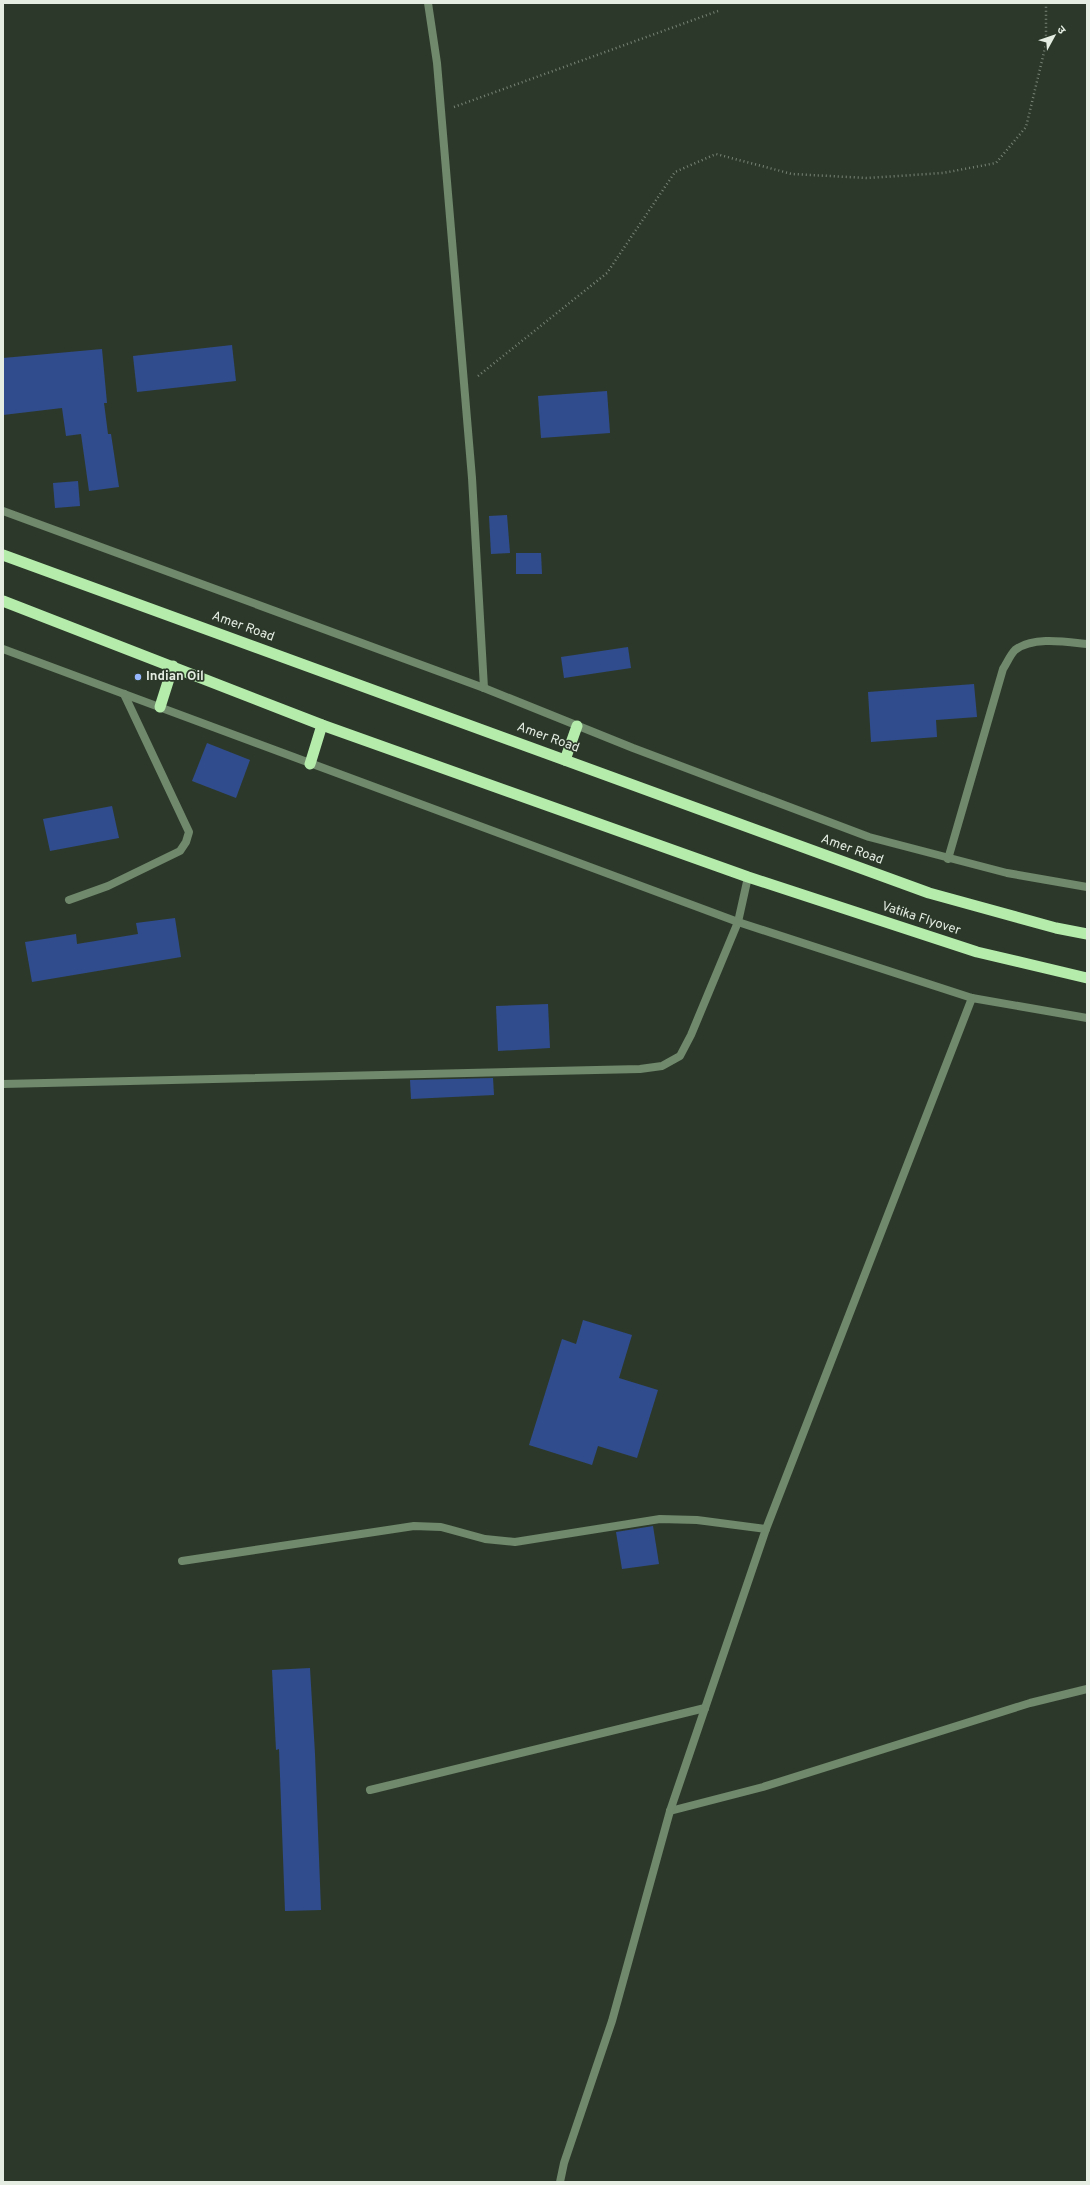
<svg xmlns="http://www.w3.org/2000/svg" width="1090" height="2185" font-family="Overpass,'Noto Sans Devanagari',sans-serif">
	<rect width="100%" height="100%" fill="#2c392a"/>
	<g fill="#314c8d">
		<polygon points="232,345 236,381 137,392 133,356"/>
		<polygon points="102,349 107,403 104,403 108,434 111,434 119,487 89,491 81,434 66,436 62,408 3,415 3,358"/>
		<polygon points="607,391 610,433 541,438 538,396"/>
		<polygon points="78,481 80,506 55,508 53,483"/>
		<polygon points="507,515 510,553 491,554 489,516"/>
		<polygon points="516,553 541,553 542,574 516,574"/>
		<polygon points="628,647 631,668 564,678 561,657"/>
		<polygon points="974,684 977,717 936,720 937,737 871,742 868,692"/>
		<polygon points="207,743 250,760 236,798 192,781"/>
		<polygon points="112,806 119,838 50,851 43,819"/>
		<polygon points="175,918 181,957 32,982 25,942 76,934 77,944 138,934 136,923"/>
		<polygon points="548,1004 550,1048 498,1051 496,1006"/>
		<polygon points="493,1078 494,1095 411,1099 410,1080"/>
		<polygon points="583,1320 632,1335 619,1378 658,1390 637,1458 598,1446 592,1465 529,1445 562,1339 576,1344"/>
		<polygon points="653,1526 659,1564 622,1569 616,1532"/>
		<polygon points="310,1668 315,1754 321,1910 285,1911 279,1749 276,1750 272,1670"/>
	</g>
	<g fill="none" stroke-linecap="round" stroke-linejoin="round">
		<g stroke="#788376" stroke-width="2.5" stroke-dasharray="1 3" stroke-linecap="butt">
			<polyline points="454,107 718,11"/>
			<polyline points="478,376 607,273 675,172 716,154 792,174 867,178 943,173 996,163 1026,127 1046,44 1046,3"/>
		</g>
		<g stroke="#70886c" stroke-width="8">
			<path d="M 948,859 L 1003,669 C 1007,663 1010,655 1015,650 C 1033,636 1067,642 1087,644"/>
			<polyline points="370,1790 705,1708"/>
		</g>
		<g stroke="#70886c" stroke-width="8">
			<polyline points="428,3 437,63 472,478 484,688"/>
			<polyline points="69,900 108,886 180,851 186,842 189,832 124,694"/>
			<polyline points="3,1084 640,1069 662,1066 680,1056 691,1035 738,922 748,877"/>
			<polyline points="182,1561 414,1526 441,1527 485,1539 515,1542 660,1519 697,1520 766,1529"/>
			<polyline points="670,1811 763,1787 1030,1703 1087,1689"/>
			<polyline points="560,2182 564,2163 612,2021 670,1811 766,1529 972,998"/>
		</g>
		<g stroke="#70886c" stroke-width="8">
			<polyline points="3,511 484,688 633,748 869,837 1007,873 1087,887"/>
			<polyline points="3,649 738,922 972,998 1087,1018"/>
		</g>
		<g stroke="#b5ecac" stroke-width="11">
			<polyline points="3,555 929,893 1056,928 1087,934"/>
			<polyline points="3,601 322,725 748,877 977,952 1087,978"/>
			<polyline points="160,707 173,666"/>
			<polyline points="565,760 577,726"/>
			<polyline points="310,764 322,725"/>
		</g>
	</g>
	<circle fill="#96b6fd" stroke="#2c392a" stroke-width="1.5" cx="138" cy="677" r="4"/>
	<g text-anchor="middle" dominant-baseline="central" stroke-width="3.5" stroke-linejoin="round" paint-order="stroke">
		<g font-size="13" fill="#e5ede3" stroke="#2c392a">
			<text transform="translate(243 627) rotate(20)">Amer Road</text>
			<text transform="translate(548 738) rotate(20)">Amer Road</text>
			<text transform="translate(852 850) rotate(20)">Amer Road</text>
			<text transform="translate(921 919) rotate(18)">Vatika Flyover</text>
		</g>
		<g font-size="13" font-weight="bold" fill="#e5ede3" stroke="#2c392a" text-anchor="start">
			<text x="146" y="677">Indian Oil</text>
		</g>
	</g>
	<rect width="1090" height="2185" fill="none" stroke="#e5ede3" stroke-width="8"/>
	<g transform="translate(1054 36) rotate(50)" stroke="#2c392a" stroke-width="3" paint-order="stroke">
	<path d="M0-3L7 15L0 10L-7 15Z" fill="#e5ede3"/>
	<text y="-6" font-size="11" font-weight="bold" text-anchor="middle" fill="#e5ede3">उ</text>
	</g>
</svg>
